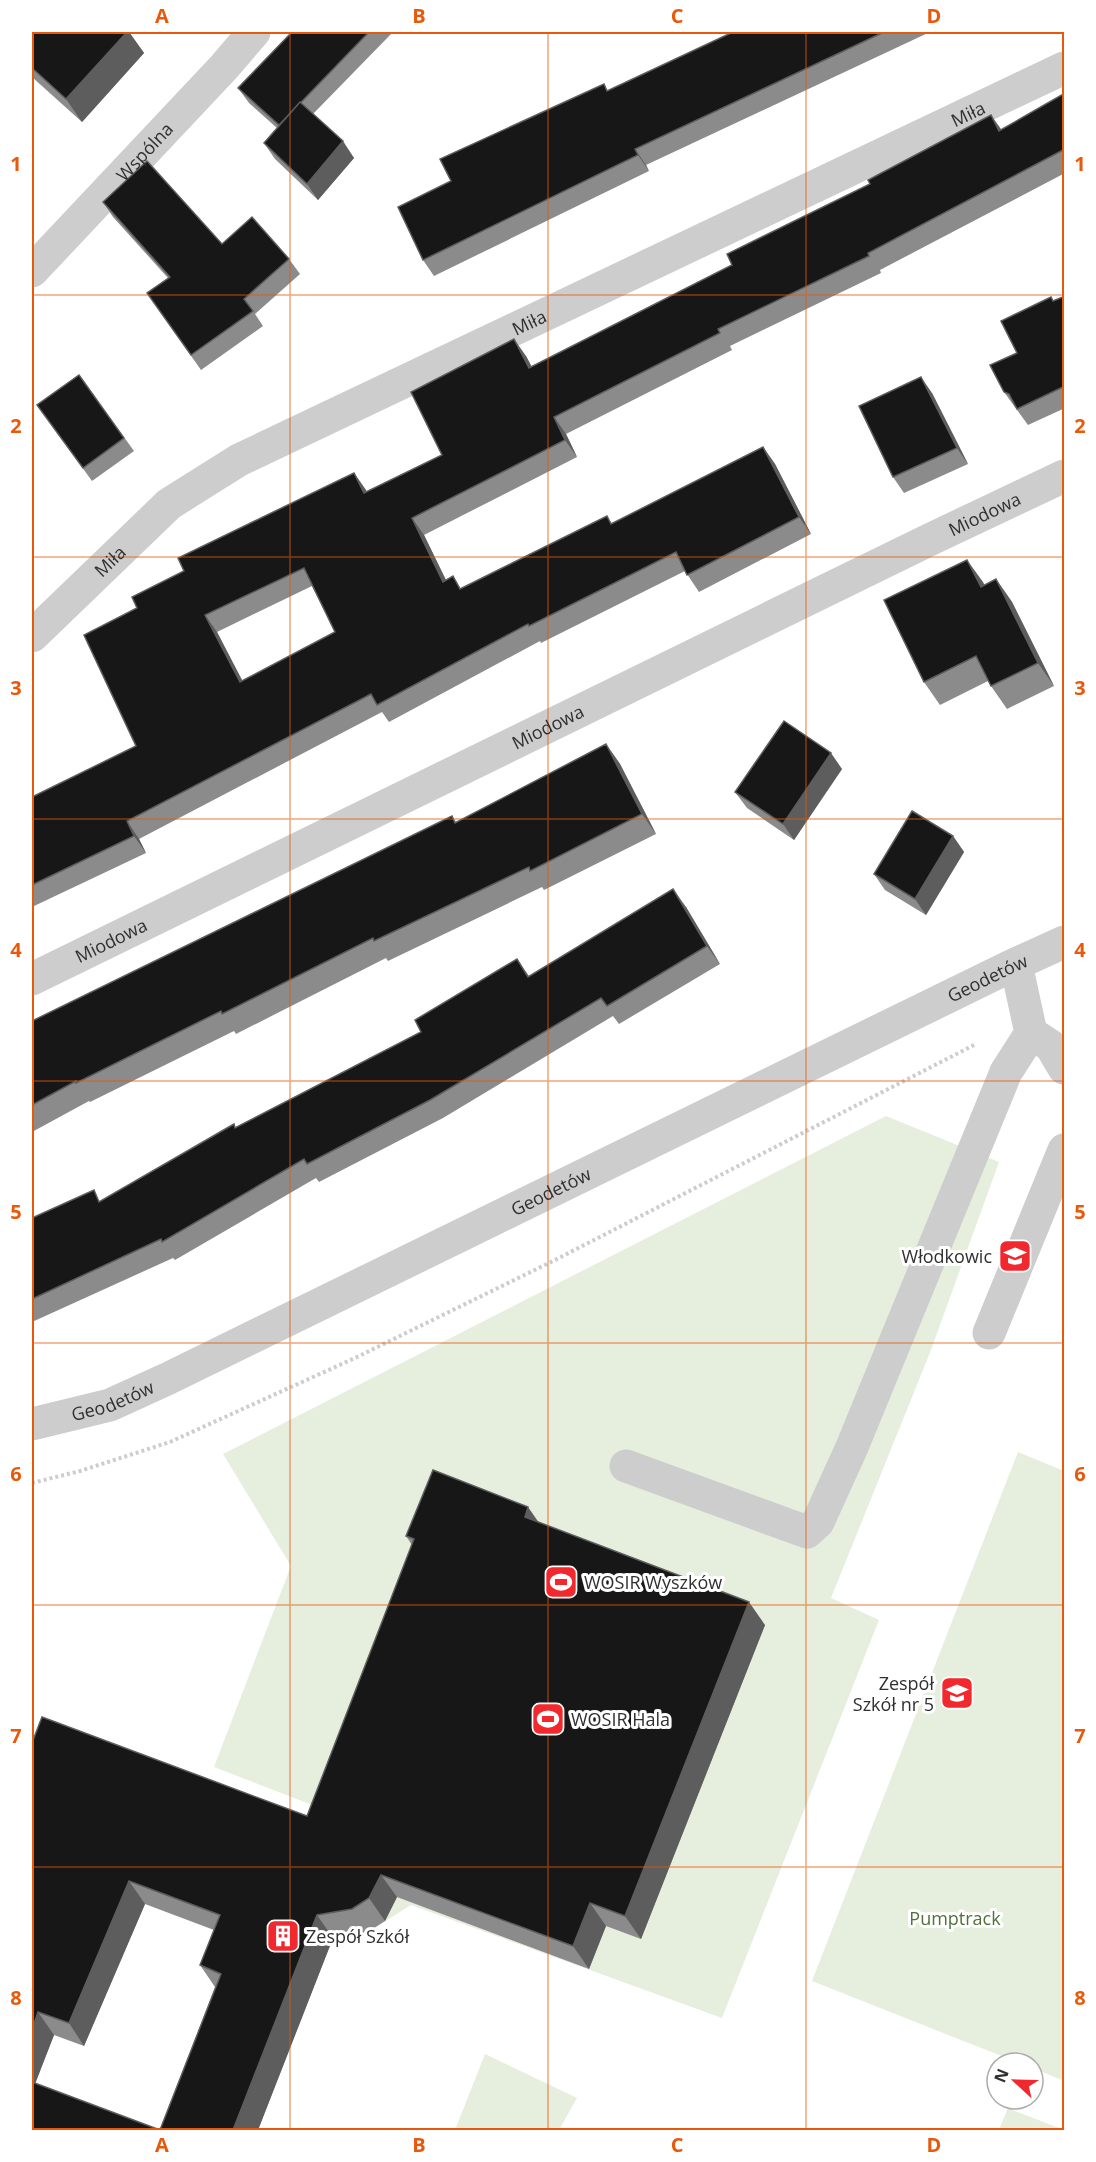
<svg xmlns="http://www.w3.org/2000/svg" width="1096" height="2162" font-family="'Open Sans',sans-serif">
	<rect width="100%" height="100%" fill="#fff"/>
	<g fill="#e6eede">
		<polygon points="886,1116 999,1162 931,1350 831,1598 879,1620 722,2018 411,1905 368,1932 333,1813 214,1767 291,1566 223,1454"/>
		<polygon points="1018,1452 1064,1471 1064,2081 1033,2068 1033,2063 1019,2063 812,1981"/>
		<polygon points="485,2054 577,2098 559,2130 455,2130"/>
		<polygon points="1008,2108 1064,2130 999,2130"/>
	</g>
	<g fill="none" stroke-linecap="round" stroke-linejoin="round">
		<polyline stroke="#cdcdcd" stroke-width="4" stroke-dasharray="3 3" stroke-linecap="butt" points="32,1483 80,1471 170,1442 355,1358 555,1260 976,1044"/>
		<g stroke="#cdcdcd" stroke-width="33">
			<path id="s1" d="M 32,271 L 224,67 L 254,32"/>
			<path id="s2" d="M 32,636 L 169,504 L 239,460 L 1064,68"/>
			<path id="s3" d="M 32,979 L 929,540 L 1064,476"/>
			<polyline points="1031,1033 1051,1046 1064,1068"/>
			<polyline points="989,1333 1064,1150"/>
			<path id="s4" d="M 32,1424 L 110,1405 L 167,1379 L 1007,968 L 1064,942"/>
			<polyline points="626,1466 807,1532 818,1522 852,1447 1006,1072 1031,1033 1016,964"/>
		</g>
	</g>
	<g fill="#8b8b8b" fill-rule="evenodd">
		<polygon points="32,32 129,32 144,53 82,122 32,77"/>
		<polygon points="292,32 393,32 313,114 354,158 318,200 275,159 264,143 277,128 249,103 238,88"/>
		<polygon points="733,32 930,32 646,165 649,171 434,276 423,260 451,181 608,91"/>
		<path d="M 1065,93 L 1065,173 L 880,270 L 881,273 L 730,346 L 732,350 L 566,434 L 577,457 L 424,535 L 446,580 L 453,576 L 461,589 L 607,516 L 612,524 L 763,447 L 775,464 L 811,534 L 699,592 L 685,571 L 541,643 L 540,641 L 389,722 L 382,712 L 139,839 L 146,853 L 32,907 L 32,797 L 136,746 L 137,608 L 184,571 L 354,473 L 367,492 L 442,455 L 526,356 L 532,367 L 1001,130 ZM 312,586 L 335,632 L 242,681 L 217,632 Z"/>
		<polygon points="103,202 222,244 289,259 300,274 255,314 263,326 201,370 147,293 168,278 113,217"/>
		<polygon points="1065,296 1065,408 1028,425 1004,392 1017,353"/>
		<polygon points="79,375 134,451 92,481 37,405"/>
		<polygon points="932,393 968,464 904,493 893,477"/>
		<polygon points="967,560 984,585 996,579 1012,602 1054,686 1007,709 991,686 988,681 940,705 924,682"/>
		<polygon points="606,744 620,764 656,834 544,890 542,887 388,961 386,958 236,1034 234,1031 90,1102 89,1101 32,1132 32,1021 452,816 456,822"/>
		<polygon points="842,769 794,840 747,808 735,792"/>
		<polygon points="953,836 964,852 926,915 885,890 874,874"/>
		<polygon points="686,907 720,964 619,1024 613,1016 443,1118 319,1182 316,1178 175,1260 173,1258 32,1322 32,1218 102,1201 236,1127 421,1032 517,959 529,976"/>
		<polygon points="539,1522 765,1625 641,1939 606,1926 589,1969 397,1897 385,1921 368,1932 333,1938 258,2130 160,2130 215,1987 200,1965 214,1930 145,1904 84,2046 54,2035 35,2083 32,2130 32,1743 307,1816 412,1545 406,1536"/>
	</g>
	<g fill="#5d5d5d">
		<polygon points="127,32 129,32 144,53 82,122 66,99"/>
		<polygon points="991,115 1003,132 999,131"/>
		<polygon points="343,141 354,158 318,200 307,184"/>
		<polygon points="635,149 646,165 649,171 638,155"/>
		<polygon points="514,339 526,356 541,385 529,368"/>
		<polygon points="921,377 932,393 968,464 957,448"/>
		<polygon points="554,417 566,434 577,457 565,440"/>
		<polygon points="763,447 775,464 811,534 799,517"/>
		<polygon points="354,473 366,490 376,510 364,493"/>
		<polygon points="412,518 424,535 455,599 443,582"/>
		<polygon points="967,560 983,582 997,610 981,587"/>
		<polygon points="996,579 1012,602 1054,686 1038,663"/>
		<polygon points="205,615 217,632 252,699 240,682"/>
		<polygon points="606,744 620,764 656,834 642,814"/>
		<polygon points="831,753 842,769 794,840 783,824"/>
		<polygon points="127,821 139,839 146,853 134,836"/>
		<polygon points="953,836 964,852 926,915 915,899"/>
		<polygon points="673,889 686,907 720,964 707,946"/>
		<polygon points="528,1507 544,1530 525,1517"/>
		<polygon points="749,1602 765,1625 641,1939 625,1916"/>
		<polygon points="381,1875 397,1897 385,1921 369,1898"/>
		<polygon points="129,1881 145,1904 84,2046 69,2023"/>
		<polygon points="590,1903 606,1926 589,1969 573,1946"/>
		<polygon points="317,1915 333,1938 258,2130 233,2130"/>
		<polygon points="38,2012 54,2035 32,2092 32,2030"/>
	</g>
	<g fill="#171717" stroke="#5d5d5d" stroke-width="1.5" fill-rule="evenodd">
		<polygon points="32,32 127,32 66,99 32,68"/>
		<polygon points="292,32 369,32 279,125 238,88"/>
		<polygon points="733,32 884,32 635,149 638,155 423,260 398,207 451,181 440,159 604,84 607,91"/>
		<path d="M 1065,93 L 1065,149 L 868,253 L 869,256 L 718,329 L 720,333 L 554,417 L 565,440 L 412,518 L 443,582 L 453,576 L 460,589 L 607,516 L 611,524 L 763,447 L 799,517 L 687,575 L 676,552 L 529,626 L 528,624 L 377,705 L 371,694 L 127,821 L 134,836 L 32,885 L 32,797 L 136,746 L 84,635 L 137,608 L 132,597 L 184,571 L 178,558 L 354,473 L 364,493 L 442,455 L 411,392 L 514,339 L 529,368 L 732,265 L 727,254 L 870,184 L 868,180 L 991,115 L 999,131 ZM 304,568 L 335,632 L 240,682 L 205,615 Z"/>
		<polygon points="300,102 343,141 307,184 264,143"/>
		<polygon points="147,161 222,244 252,217 289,259 244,299 253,311 191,355 147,293 170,277 103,202"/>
		<polygon points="1065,296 1065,386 1017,409 1009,394 1004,392 990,365 1017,353 1001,321 1051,297 1053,301"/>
		<polygon points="79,375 124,438 83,468 37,405"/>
		<polygon points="921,377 957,448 893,477 859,406"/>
		<polygon points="967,560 981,587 996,579 1038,663 991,686 976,656 924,682 884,600"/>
		<polygon points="784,721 831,753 783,824 735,792"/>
		<polygon points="606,744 642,814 530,871 529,867 374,941 373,938 222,1014 221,1011 76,1083 76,1081 32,1105 32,1021 452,816 455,823"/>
		<polygon points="912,811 953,836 915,899 874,874"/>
		<polygon points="673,889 707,946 607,1006 601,998 430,1100 307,1164 304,1159 162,1242 161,1239 32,1299 32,1218 94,1190 99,1202 234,1124 235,1128 421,1032 415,1020 517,959 528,977"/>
		<polygon points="433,1470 528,1507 525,1517 749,1602 625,1916 590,1903 573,1946 381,1875 369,1898 352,1909 317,1915 233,2130 160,2130 221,1974 200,1965 220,1915 129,1881 69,2023 38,2012 32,2030 32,1743 42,1717 307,1816 414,1539 406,1536"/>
		<polygon points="32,2082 160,2130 32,2130"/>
	</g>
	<path fill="none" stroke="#e8590c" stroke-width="1.5" stroke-opacity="0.55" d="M 290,32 L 290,2130M 548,32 L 548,2130M 806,32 L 806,2130M 32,295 L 1064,295M 32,557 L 1064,557M 32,819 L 1064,819M 32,1081 L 1064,1081M 32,1343 L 1064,1343M 32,1605 L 1064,1605M 32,1867 L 1064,1867"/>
	<defs>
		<g id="university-square" transform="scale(1.725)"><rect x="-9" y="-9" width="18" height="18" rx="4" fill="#f1282d" stroke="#fff"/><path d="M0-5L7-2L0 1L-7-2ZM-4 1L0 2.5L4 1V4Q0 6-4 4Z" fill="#fff"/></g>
		<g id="stadium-square" transform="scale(1.725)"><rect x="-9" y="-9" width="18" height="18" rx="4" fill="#f1282d" stroke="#fff"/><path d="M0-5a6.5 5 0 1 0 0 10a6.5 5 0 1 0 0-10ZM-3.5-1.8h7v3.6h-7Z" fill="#fff"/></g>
		<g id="school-square" transform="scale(1.725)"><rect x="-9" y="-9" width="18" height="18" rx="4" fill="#f1282d" stroke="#fff"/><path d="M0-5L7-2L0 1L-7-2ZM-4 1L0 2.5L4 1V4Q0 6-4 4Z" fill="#fff"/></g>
		<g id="building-square" transform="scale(1.725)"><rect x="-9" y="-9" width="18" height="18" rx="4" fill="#f1282d" stroke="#fff"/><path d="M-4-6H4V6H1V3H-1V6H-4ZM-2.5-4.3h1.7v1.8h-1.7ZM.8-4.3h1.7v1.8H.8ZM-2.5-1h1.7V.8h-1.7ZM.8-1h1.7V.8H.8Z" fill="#fff"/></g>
	</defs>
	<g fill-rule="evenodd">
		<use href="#university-square" x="1015" y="1256"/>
		<use href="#stadium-square" x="561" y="1582"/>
		<use href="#school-square" x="957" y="1693"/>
		<use href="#stadium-square" x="548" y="1719"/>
		<use href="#building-square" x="283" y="1936"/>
	</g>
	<g text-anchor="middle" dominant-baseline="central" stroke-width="6" stroke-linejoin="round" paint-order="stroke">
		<g font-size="18" fill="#303030" stroke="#fff">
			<text stroke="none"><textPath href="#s2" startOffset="1080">Miła</textPath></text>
			<text stroke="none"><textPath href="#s1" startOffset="164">Wspólna</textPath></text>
			<text stroke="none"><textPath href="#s2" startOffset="594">Miła</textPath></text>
			<text stroke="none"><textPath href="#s3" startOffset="1060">Miodowa</textPath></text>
			<text stroke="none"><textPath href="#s2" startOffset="108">Miła</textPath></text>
			<text stroke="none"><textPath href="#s3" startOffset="574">Miodowa</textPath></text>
			<text stroke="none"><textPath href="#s3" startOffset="88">Miodowa</textPath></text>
			<text stroke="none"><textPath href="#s4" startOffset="1056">Geodetów</textPath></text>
			<text stroke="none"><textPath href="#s4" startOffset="570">Geodetów</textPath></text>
			<text stroke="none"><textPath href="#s4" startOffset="84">Geodetów</textPath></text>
		</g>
		<g font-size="18" fill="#303030" stroke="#fff" text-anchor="start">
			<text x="992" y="1256" text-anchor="end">Włodkowic</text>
			<text x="584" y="1582">WOSIR Wyszków</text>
			<text x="934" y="1683" text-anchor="end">Zespół<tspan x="934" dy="21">Szkół nr 5</tspan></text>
			<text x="571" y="1719">WOSIR Hala</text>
			<text x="306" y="1936">Zespół Szkół</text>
		</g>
		<g font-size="18" fill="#50703a" stroke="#fff">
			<text x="955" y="1918">Pumptrack</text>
		</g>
	</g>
	<rect width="1096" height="2162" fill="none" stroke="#ffffff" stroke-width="66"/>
	<g transform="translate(1015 2081) rotate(292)"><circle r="28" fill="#ffffff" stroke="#acacac" stroke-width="1.5"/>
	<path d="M0-4.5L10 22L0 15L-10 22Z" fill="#f1282d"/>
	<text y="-9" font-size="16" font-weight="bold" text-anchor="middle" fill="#303030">N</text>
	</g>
	<rect x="33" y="33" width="1030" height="2096" fill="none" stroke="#e8590c" stroke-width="2"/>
	<g font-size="20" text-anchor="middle" font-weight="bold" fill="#e8590c">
		<text x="162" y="23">A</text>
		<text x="419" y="23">B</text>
		<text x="677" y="23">C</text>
		<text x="934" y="23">D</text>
		<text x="16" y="171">1</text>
		<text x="1080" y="171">1</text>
		<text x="16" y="433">2</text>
		<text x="1080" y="433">2</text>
		<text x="16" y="695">3</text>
		<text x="1080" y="695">3</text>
		<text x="16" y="957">4</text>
		<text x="1080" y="957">4</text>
		<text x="16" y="1219">5</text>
		<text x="1080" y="1219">5</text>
		<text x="16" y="1481">6</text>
		<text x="1080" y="1481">6</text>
		<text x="16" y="1743">7</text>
		<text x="1080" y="1743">7</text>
		<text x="16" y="2005">8</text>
		<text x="1080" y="2005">8</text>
		<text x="162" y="2152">A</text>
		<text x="419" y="2152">B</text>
		<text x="677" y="2152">C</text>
		<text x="934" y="2152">D</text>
	</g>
</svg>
